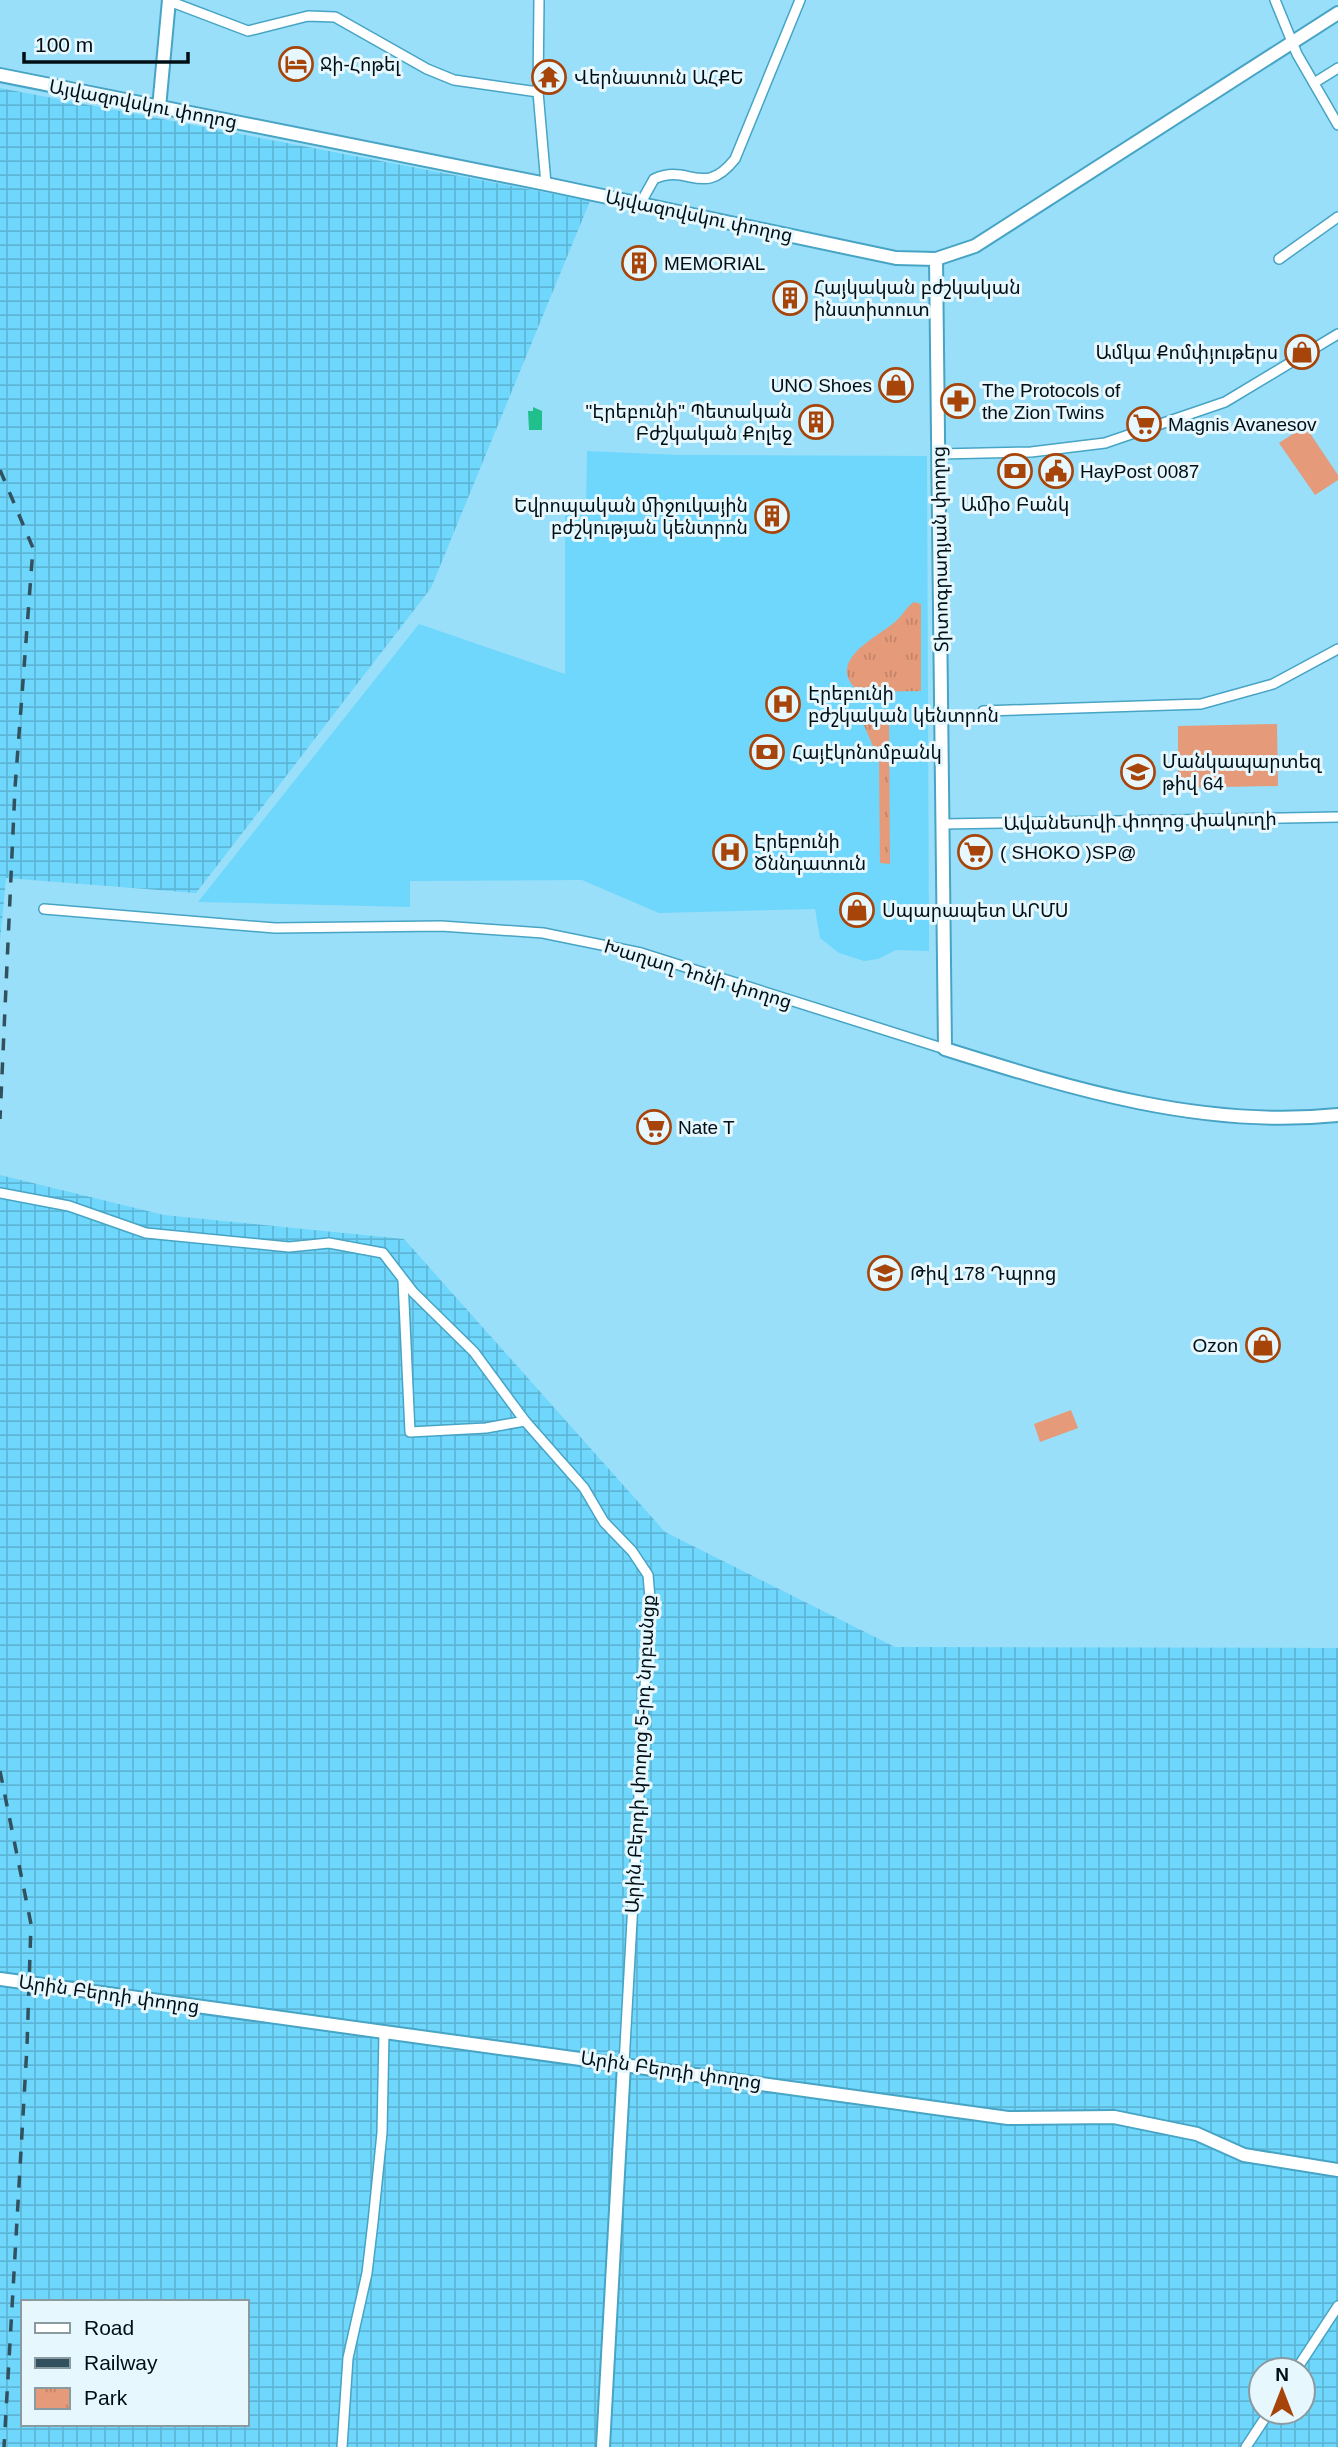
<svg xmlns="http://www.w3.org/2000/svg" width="1338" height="2447" font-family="Arial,'Noto Sans Armenian',sans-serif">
	<defs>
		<pattern id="industrial-grid" width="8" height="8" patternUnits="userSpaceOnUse" patternTransform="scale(1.75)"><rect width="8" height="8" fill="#6fd6fc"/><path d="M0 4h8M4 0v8" fill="none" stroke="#5eb6d7"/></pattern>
		<pattern id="park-tufts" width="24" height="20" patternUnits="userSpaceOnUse" patternTransform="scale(1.75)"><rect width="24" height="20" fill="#e59a79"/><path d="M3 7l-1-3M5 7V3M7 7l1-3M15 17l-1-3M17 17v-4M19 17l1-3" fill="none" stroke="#c38468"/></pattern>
	</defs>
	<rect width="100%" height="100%" fill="#99dffa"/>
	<polygon fill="#6fd6fc" points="587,451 679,455 927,456 929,951 896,950 878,959 864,961 839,953 820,938 815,909 659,913 582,880 410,881 410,907 198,902 419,624 565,674 565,511 586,509"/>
	<g fill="url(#industrial-grid)" fill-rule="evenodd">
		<polygon points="0,88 590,201 431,588 196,893 6,878 0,942"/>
		<path d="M 0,1175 L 164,1215 L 404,1239 L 665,1532 L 895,1647 L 1338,1648 L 1338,2447 L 0,2447 ZM 23,2302 L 247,2302 L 247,2424 L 23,2424 ZM 1261,2370 L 1303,2370 L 1303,2412 L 1261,2412 Z"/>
	</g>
	<g fill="#e59a79">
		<polygon points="1305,426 1338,475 1338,480 1315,495 1279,443"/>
		<polygon points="1277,724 1278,786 1178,788 1178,726"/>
		<polygon points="1071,1410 1078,1428 1040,1442 1034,1424"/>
	</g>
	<g fill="url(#park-tufts)">
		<path d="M 914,602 L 921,604 L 921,691 L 859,692 C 824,661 875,639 895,622 C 903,615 906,607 914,602 Z"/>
		<polygon points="889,715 890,864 880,863 879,760 860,716"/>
	</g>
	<polygon fill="#21bf8b" points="533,407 542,411 542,430 529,430 528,411 533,411"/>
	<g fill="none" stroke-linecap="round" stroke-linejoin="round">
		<g stroke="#47a4c4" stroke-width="12">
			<g id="street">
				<polyline points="539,0 538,92 546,184"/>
				<polyline points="1275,0 1297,54 1338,125"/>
				<polyline points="169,1 248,31 308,16 335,17 427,69 454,80 538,92"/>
				<polyline points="1314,83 1338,68"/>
				<path d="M 640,204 L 654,179 C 689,163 703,199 735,159 L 800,0"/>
				<polyline points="1279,259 1338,217"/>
				<polyline points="939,454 1031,452 1105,443 1225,402 1338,334"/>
				<polyline points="983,711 1201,704 1273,684 1338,649"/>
				<polyline points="943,824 1338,817"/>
				<polyline points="44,909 275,928 441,926 543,933 641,953 945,1049"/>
				<polyline points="0,1193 69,1206 146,1233 289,1247 329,1243 383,1253 413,1292 474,1352 525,1421 584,1488 604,1522 632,1551 648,1575 650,1598 624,2064"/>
				<polyline points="403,1280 410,1432 486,1428 525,1421"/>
				<polyline points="1296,2370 1338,2306"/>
				<polyline points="342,2447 348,2358 367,2273 373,2222 382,2133 384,2033"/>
				<polyline points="1246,2447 1269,2412"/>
			</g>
		</g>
		<g stroke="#47a4c4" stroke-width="16">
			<g id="secondary">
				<polyline points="0,75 546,184 896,258 936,259 975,246 1338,13"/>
				<polyline points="159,108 169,0"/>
				<path d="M 936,259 L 945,1049 C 1073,1089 1202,1129 1338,1115"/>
				<polyline points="0,1979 1008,2118 1114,2117 1197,2134 1244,2155 1338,2170"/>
				<polyline points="603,2447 624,2064"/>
			</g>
		</g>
		<use href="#street" stroke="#fff" stroke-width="9"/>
		<use href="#secondary" stroke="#fff" stroke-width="12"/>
		<g stroke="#31515f" stroke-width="3.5" stroke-dasharray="12 12" stroke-linecap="butt">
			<polyline points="0,470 33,548 15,788 0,1119"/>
			<polyline points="0,1771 31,1924 27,2046 4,2447"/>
		</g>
	</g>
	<defs>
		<g id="hotel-ring" transform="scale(1.75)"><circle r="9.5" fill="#e6f7fe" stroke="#a74409" stroke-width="1.5"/><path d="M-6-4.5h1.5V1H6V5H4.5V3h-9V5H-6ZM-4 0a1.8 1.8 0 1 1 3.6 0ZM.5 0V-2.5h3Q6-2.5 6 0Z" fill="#a74409"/></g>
		<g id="temple-ring" transform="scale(1.75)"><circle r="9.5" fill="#e6f7fe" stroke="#a74409" stroke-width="1.5"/><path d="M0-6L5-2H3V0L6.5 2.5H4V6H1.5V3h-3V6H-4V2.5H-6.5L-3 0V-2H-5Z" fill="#a74409"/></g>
		<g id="building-ring" transform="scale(1.75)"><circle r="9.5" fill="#e6f7fe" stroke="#a74409" stroke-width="1.5"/><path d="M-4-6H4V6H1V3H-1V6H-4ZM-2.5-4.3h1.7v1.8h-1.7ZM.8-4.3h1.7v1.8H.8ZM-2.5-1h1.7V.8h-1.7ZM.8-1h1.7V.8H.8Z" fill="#a74409"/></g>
		<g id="shop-ring" transform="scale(1.75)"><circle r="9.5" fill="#e6f7fe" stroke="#a74409" stroke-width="1.5"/><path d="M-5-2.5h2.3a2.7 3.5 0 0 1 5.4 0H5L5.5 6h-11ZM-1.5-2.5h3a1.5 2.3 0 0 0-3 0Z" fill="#a74409"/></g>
		<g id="pharmacy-ring" transform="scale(1.75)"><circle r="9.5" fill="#e6f7fe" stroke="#a74409" stroke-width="1.5"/><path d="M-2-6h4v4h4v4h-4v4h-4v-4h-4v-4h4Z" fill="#a74409"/></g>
		<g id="supermarket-ring" transform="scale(1.75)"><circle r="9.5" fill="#e6f7fe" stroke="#a74409" stroke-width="1.5"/><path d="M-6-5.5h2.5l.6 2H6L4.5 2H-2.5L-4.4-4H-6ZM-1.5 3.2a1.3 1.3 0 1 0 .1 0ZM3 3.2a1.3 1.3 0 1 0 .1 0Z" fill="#a74409"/></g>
		<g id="bank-ring" transform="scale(1.75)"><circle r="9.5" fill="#e6f7fe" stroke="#a74409" stroke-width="1.5"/><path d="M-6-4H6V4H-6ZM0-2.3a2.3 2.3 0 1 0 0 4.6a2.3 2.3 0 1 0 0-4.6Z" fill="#a74409"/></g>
		<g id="civic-ring" transform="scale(1.75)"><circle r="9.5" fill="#e6f7fe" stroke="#a74409" stroke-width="1.5"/><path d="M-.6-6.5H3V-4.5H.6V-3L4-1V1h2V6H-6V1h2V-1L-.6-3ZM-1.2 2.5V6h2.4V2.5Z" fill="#a74409"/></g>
		<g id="hospital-ring" transform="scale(1.75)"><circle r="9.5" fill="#e6f7fe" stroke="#a74409" stroke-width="1.5"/><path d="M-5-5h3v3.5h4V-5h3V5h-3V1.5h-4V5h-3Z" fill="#a74409"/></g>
		<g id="school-ring" transform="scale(1.75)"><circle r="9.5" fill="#e6f7fe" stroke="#a74409" stroke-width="1.5"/><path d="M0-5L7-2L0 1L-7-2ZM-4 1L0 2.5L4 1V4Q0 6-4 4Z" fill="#a74409"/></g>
	</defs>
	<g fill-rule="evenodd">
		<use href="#hotel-ring" x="296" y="64"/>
		<use href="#temple-ring" x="549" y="77"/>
		<use href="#building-ring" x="639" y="263"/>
		<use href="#building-ring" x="790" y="298"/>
		<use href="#shop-ring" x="1302" y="352"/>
		<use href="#shop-ring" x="896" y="385"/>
		<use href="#pharmacy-ring" x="958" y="401"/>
		<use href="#building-ring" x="816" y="422"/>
		<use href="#supermarket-ring" x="1144" y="424"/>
		<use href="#bank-ring" x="1015" y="471"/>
		<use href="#civic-ring" x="1056" y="471"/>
		<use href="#building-ring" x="772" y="516"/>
		<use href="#hospital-ring" x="783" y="704"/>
		<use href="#bank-ring" x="767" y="752"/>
		<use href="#school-ring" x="1138" y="772"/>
		<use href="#hospital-ring" x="730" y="852"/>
		<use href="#supermarket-ring" x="975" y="852"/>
		<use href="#shop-ring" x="857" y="910"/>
		<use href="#supermarket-ring" x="654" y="1127"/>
		<use href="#school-ring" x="885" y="1273"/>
		<use href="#shop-ring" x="1263" y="1345"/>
	</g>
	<g text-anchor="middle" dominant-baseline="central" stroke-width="6" stroke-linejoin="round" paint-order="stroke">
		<g font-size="19" fill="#000f16" stroke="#e6f7fe" text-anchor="start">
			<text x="320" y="64">Ջի-Հոթել</text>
			<text x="574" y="77">Վերնատուն ԱՀՔԵ</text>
			<text x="664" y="263">MEMORIAL</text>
			<text x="814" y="287">Հայկական բժշկական<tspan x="814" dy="22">ինստիտուտ</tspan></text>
			<text x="1278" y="352" text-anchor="end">Ամկա Քոմփյութերս</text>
			<text x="872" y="385" text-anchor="end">UNO Shoes</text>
			<text x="982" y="390">The Protocols of<tspan x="982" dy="22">the Zion Twins</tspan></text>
			<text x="792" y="411" text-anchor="end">"Էրեբունի" Պետական<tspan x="792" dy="22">Բժշկական Քոլեջ</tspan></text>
			<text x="1168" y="424">Magnis Avanesov</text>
			<text x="1080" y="471">HayPost 0087</text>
			<text x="1015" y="504" text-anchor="middle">Ամիօ Բանկ</text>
			<text x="748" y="505" text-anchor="end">Եվրոպական միջուկային<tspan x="748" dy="22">բժշկության կենտրոն</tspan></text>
			<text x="808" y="693">Էրեբունի<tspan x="808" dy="22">բժշկական կենտրոն</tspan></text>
			<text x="792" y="752">Հայէկոնոմբանկ</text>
			<text x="1162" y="761">Մանկապարտեզ<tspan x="1162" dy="22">թիվ 64</tspan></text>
			<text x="754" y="841">Էրեբունի<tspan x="754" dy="22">Ծննդատուն</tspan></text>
			<text x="1000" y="852">( SHOKO )SP@</text>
			<text x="882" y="910">Սպարապետ ԱՐՄՍ</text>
			<text x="678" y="1127">Nate T</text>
			<text x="910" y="1273">Թիվ 178 Դպրոց</text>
			<text x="1238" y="1345" text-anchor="end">Ozon</text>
		</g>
		<g font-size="19" fill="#000f16" stroke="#e6f7fe">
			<text transform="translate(143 104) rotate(11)">Այվազովսկու փողոց</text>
			<text transform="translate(699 216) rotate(12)">Այվազովսկու փողոց</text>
			<text transform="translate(940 549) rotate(-91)">Տիտոգրադյան փողոց</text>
			<text transform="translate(1140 821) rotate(-1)">Ավանեսովի փողոց փակուղի</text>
			<text transform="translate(698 974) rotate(17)">Խաղաղ Դոնի փողոց</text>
			<text transform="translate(640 1754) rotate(-87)">Արին Բերդի փողոց 5-րդ նրբանցք</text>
			<text transform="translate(109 1994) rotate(8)">Արին Բերդի փողոց</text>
			<text transform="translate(671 2070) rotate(8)">Արին Բերդի փողոց</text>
		</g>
	</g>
	<rect x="21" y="2300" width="228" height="126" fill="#e6f7fe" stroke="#8a9aa1" stroke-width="2"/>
	<rect x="35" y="2323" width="35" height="10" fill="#ffffff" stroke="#8a9aa1" stroke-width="2"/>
	<text x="84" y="2335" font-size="21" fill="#000f16">Road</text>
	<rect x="35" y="2358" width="35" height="10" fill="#31515f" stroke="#8a9aa1" stroke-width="2"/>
	<text x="84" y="2370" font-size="21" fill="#000f16">Railway</text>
	<rect x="35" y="2388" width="35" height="21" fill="url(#park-tufts)" stroke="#8a9aa1" stroke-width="2"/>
	<text x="84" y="2405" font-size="21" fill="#000f16">Park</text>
	<g transform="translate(1282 2391)"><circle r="33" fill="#e6f7fe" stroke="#8a9aa1" stroke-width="2"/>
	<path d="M0-5L12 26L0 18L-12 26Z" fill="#a74409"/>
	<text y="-10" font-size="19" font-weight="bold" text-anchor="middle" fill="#000f16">N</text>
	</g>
	<path d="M24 52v10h164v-10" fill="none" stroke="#000f16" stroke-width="3.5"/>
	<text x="35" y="52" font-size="21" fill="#000f16" stroke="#e6f7fe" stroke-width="5" paint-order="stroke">100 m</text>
</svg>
